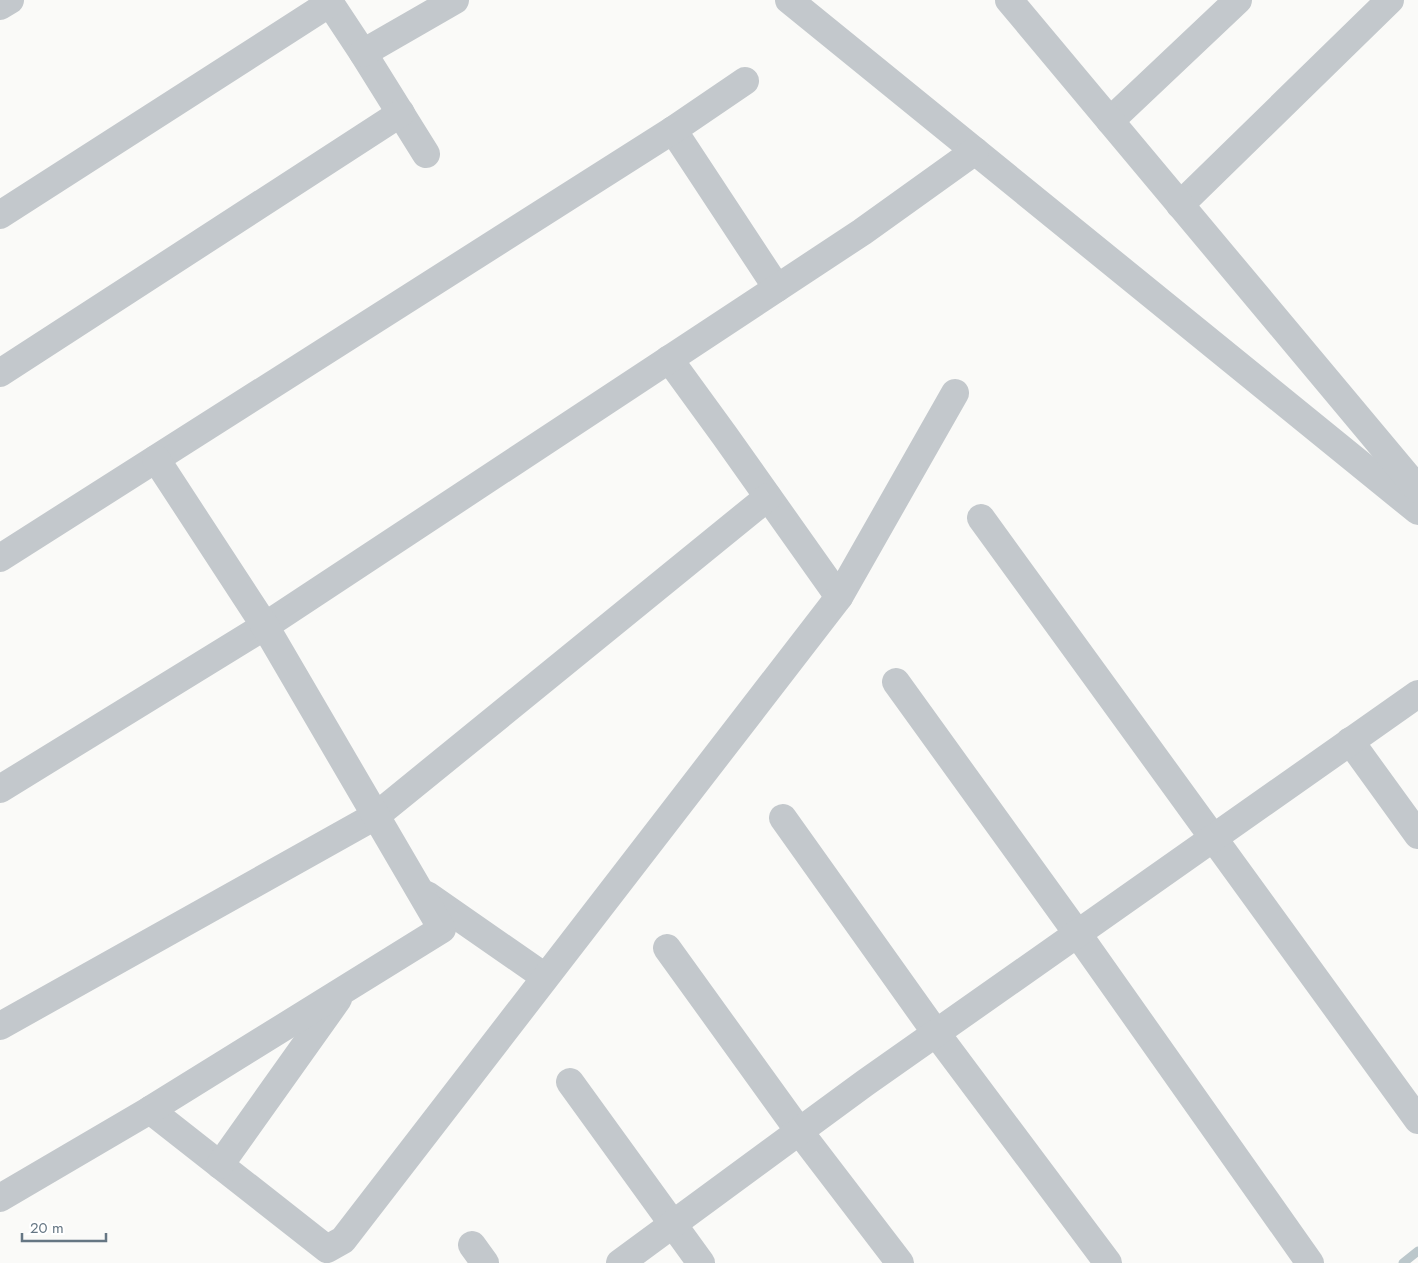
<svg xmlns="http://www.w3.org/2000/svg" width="1418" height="1263" font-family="Jost,sans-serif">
	<rect width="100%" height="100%" fill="#fafaf8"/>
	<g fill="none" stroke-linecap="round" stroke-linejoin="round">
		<polyline stroke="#bbc7cb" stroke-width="9" points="1403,1263 1418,1251"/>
		<g stroke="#c3c8cc" stroke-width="28">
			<polyline points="328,0 363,53 426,154"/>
			<polyline points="789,0 1418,511"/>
			<polyline points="0,6 10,0"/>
			<polyline points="363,53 455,0"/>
			<polyline points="1110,121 1238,0"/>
			<polyline points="673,130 777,288"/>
			<polyline points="1180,205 1390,0"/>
			<polyline points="0,215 330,3"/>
			<polyline points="669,359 725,436 839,597"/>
			<polyline points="0,373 401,113"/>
			<polyline points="981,518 1418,1120"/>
			<polyline points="0,558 673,130 745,81"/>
			<polyline points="896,682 1077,933 1310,1263"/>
			<polyline points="1350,741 1418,835"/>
			<polyline points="0,789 265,626 862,232 975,151"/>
			<polyline points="783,818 936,1033 1108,1263"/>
			<polyline points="427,895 545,977"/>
			<polyline points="667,948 799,1131 900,1263"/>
			<polyline points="0,1026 377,815 768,497"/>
			<polyline points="570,1082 701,1263"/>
			<polyline points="150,1110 327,1249 343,1240 839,597 955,393"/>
			<polyline points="220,1165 338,999"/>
			<polyline points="0,1198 150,1110 442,929 265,626 156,459"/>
			<polyline points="472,1245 485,1263"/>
			<polyline points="620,1263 865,1083 1418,694"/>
		</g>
		<polyline stroke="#c3c8cc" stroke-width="28" points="1009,0 1418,489"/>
	</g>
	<path d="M22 1233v8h84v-8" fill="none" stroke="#657683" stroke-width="2.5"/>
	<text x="30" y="1233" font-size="15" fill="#657683" stroke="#ffffff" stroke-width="4" paint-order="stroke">20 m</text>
</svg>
